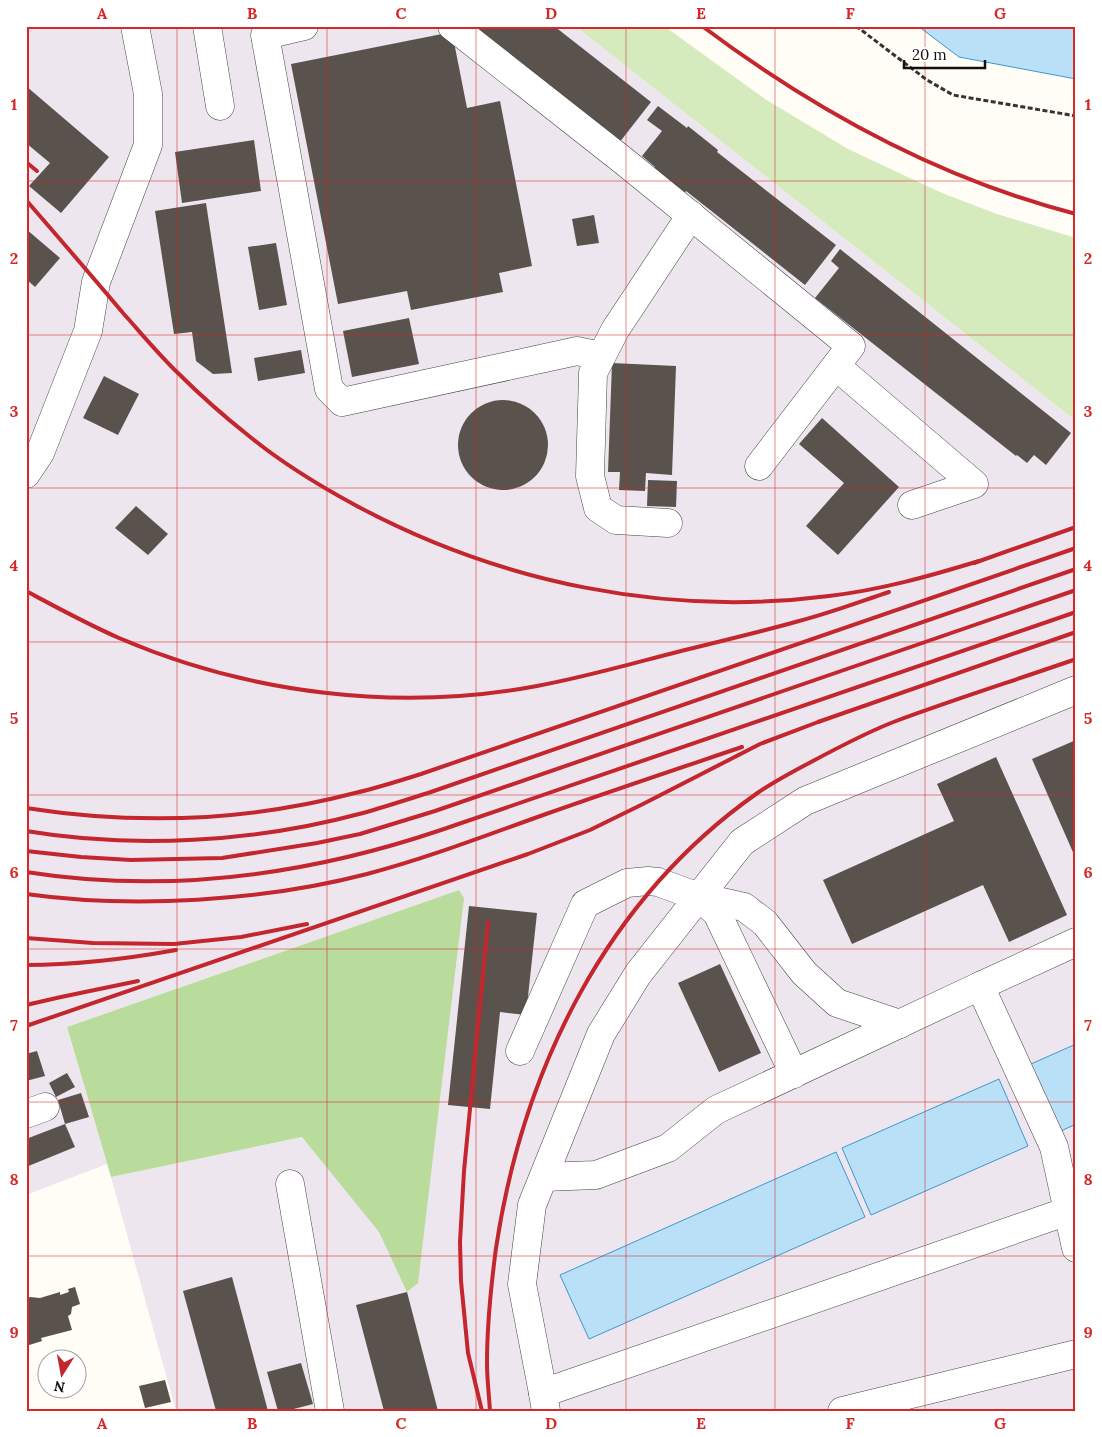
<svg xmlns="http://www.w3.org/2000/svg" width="1102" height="1437" font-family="Lora,serif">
	<rect width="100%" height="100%" fill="#fffdf5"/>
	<polygon fill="#eee6ef" points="26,26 575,26 1076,421 1076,1411 176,1411 111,1177 302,1137 459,890 67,1027 107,1164 26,1195"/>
	<polygon fill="#d5ebbd" points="575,26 664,26 765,99 848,149 942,193 997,214 1076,238 1076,421"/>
	<polygon fill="#b9dc9c" points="459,890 464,898 418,1283 407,1292 379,1232 302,1137 111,1177 67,1027"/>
	<g fill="#b9e0f7" stroke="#3f96cf">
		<polygon points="918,26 1076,26 1076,79 959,57"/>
		<polygon points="1076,1044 1076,1124 1061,1131 1031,1064"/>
		<polygon points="999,1079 1028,1146 871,1215 842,1148"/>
		<polygon points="836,1152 865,1217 589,1339 560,1275"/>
	</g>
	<g fill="#5a524d">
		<polygon points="470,26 554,26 651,102 619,143"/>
		<polygon points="452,32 467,108 500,101 532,266 499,273 503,292 411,310 407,291 338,304 291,64"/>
		<polygon points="26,86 109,157 61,213 29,186 50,163 26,143"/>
		<polygon points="658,106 687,128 688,126 718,150 717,152 836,245 805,285 686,191 684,194 654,170 655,167 642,156 662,131 647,120"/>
		<polygon points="254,140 261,191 182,203 175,152"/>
		<polygon points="206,203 232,373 213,374 196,361 192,332 174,334 155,211"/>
		<polygon points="594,215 599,243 577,246 572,219"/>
		<polygon points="26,229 60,258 35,287 26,279"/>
		<polygon points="276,243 287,305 259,310 248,247"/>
		<polygon points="840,249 1071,433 1046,465 1034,455 1027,463 1017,455 1016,456 815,298 839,268 831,261"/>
		<polygon points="409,318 419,364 352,377 343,331"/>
		<polygon points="301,350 305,373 258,381 254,358"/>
		<polygon points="612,363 676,366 672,475 646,473 645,491 619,490 620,472 608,472"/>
		<polygon points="104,376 139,394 118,435 83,418"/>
		<circle cx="503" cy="445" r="45"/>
		<polygon points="822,418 899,487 838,555 806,526 844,483 799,444"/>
		<polygon points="648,480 677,481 676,507 647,506"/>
		<polygon points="136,506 168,534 148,555 115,528"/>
		<polygon points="1076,740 1076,859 1032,759"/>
		<polygon points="996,757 1067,915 1009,942 983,885 852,944 823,880 954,821 937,784"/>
		<polygon points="469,906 537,913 526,1015 500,1012 490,1109 448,1105"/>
		<polygon points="720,964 761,1053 719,1072 678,983"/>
		<polygon points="37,1051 45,1076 26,1081 26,1054"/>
		<polygon points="67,1073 75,1087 56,1097 49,1083"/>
		<polygon points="81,1093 89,1117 65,1124 58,1100"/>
		<polygon points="65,1124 75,1147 26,1167 26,1139"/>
		<polygon points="232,1277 268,1411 216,1411 183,1291"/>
		<polygon points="75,1287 80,1304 72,1307 71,1314 68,1316 72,1330 41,1338 42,1341 26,1346 26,1299 30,1297 40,1298 60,1292 60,1295 69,1292 68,1289"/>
		<polygon points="407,1292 438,1411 384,1411 356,1305"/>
		<polygon points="301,1363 313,1404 286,1411 278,1411 267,1372"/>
		<polygon points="165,1380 171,1402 145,1408 139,1386"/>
	</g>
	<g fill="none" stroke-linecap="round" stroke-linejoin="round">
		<g stroke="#444" stroke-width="29">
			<g id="minor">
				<polyline points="207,26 220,106"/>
				<polyline points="304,26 265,35 329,389 342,402 577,351 601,356"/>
				<polyline points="452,26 625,162 851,346 759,466"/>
				<polyline points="836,366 974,484 912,505"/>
				<polyline points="26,474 40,453 88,331 96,282 148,145 148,94 135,26"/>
				<polyline points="668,523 616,520 598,508 590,476 593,373 615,330 691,215"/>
				<polyline points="699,897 744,907 765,923 804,973 837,1003 900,1024"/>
				<polyline points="980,986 1076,942"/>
				<polyline points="520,1051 585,904 627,883 648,881 658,882 699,897 717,913 794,1074"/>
				<polyline points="26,1114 45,1107"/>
				<polyline points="544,1177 596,1175 668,1148 716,1110 980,986 1054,1147 1076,1248"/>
				<polyline points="290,1184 330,1411"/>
				<polyline points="543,1393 522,1284 532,1205 601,1034 638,974 742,842 805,801 1076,690"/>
				<polyline points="546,1411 543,1393 1068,1211"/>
				<polyline points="842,1411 1076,1354"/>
			</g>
		</g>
		<polyline stroke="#333" stroke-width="3" stroke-dasharray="5 2.5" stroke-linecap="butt" points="856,26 927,80 953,95 1076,116"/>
		<use href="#minor" stroke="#fff" stroke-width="28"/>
		<g stroke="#c4262e" stroke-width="4">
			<path d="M 702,26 C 814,110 940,179 1076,214"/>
			<polyline points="26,162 37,171"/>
			<path d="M 26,200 C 59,238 91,275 123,313 C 141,333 159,355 179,374 C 201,396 225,417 249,436 C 282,463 318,485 355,505 C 500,583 666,617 829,596 C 880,590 930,576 979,561"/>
			<polyline points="974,563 1076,527"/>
			<path d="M 26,591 C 56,607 87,624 119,638 C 249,694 398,712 537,686 C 586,677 634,663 681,651 C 721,641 760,632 799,621 C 830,613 859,602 889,592"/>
			<path d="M 26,808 C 135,825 248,821 355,793 C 377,788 399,781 421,774 L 1076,548"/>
			<path d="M 26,831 C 133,849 255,842 359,814 C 382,808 405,800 428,793 L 1076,569"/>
			<polyline points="26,851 81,857 131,860 222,858 317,843 360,834 435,811 1076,590"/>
			<path d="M 26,872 C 166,894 308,875 441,830 L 1076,612"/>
			<path d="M 26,894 C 133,909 263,901 367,874 C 428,858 487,835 546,814 C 611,791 677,769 742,747"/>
			<polyline points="26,938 93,943 174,944 241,937 307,924"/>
			<path d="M 26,965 C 77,965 126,959 176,950"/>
			<polyline points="26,1005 61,997 138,981"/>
			<polyline points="26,1026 528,854 590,830 643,804 760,744 818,722 1076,632"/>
			<polyline points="482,1411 468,1353 461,1281 460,1242 464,1171 488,922"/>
			<path d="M 490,1411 C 489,1395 487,1379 487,1363 C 487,1325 491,1286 496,1248 C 523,1069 606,900 756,794 C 773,782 792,772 811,762 C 839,747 867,732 896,721 C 955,699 1016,680 1076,659"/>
		</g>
	</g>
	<path fill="none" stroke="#d62828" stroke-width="1" stroke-opacity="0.55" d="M 177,26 L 177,1411M 327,26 L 327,1411M 476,26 L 476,1411M 626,26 L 626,1411M 775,26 L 775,1411M 925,26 L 925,1411M 26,181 L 1076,181M 26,335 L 1076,335M 26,488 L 1076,488M 26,642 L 1076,642M 26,795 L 1076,795M 26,949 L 1076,949M 26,1102 L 1076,1102M 26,1256 L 1076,1256"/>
	<rect width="1102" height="1437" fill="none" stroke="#ffffff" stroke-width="55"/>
	<g transform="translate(62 1374) rotate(191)"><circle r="24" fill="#ffffff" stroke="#a0a0a0"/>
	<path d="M0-4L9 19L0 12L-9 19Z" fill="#c4262e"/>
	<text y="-8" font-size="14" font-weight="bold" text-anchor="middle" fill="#111111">N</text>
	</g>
	<path d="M904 60v8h81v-8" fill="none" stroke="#111111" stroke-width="2.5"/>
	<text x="912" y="60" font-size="15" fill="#111111" stroke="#ffffff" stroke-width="4" paint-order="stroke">20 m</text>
	<rect x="28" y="28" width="1046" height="1382" fill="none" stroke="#d62828" stroke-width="2"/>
	<g font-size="16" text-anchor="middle" font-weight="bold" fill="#d62828">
		<text x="102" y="19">A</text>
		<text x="252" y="19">B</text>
		<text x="401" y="19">C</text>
		<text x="551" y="19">D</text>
		<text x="701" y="19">E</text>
		<text x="850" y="19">F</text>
		<text x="1000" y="19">G</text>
		<text x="14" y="110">1</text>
		<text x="1088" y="110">1</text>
		<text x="14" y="264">2</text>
		<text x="1088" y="264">2</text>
		<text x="14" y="417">3</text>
		<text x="1088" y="417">3</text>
		<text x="14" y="571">4</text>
		<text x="1088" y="571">4</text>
		<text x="14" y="724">5</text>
		<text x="1088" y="724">5</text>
		<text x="14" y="878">6</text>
		<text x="1088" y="878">6</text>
		<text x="14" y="1031">7</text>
		<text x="1088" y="1031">7</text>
		<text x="14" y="1185">8</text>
		<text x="1088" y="1185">8</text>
		<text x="14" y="1338">9</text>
		<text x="1088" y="1338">9</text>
		<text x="102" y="1429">A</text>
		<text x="252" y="1429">B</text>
		<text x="401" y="1429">C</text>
		<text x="551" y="1429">D</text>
		<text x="701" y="1429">E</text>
		<text x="850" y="1429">F</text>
		<text x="1000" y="1429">G</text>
	</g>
</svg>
